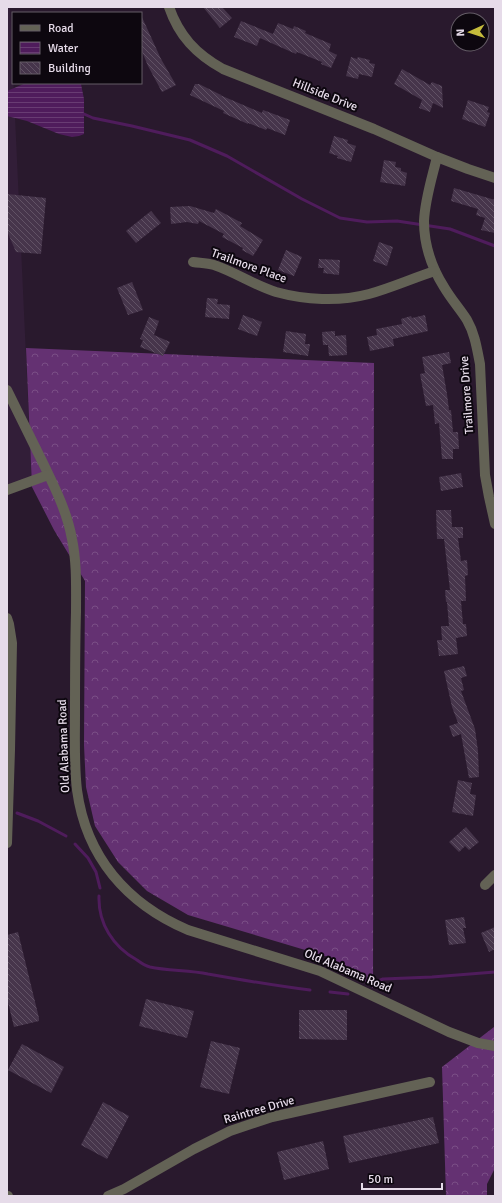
<svg xmlns="http://www.w3.org/2000/svg" width="502" height="1203" font-family="Signika,sans-serif">
	<defs>
		<pattern id="forest-crowns" width="20" height="18" patternUnits="userSpaceOnUse"><rect width="20" height="18" fill="#643172"/><path d="M2 6a3 3 0 1 1 6 0M12 15a3 3 0 1 1 6 0" fill="none" stroke="#7a4e86"/></pattern>
		<pattern id="water-rules" width="6" height="5" patternUnits="userSpaceOnUse"><rect width="6" height="5" fill="#4f1c5c"/><path d="M0 2.5h6" fill="none" stroke="#683c73"/></pattern>
		<pattern id="building-back-hatch" width="6" height="6" patternUnits="userSpaceOnUse"><rect width="6" height="6" fill="#46354b"/><path d="M-1 5l2 2M0 0l6 6M5-1l2 2" fill="none" stroke="#615265"/></pattern>
	</defs>
	<rect width="100%" height="100%" fill="#29192d"/>
	<polygon fill="#321e38" points="7,7 10,7 32,487 7,487"/>
	<g fill="url(#forest-crowns)">
		<polygon points="26,348 374,363 373,988 332,958 188,915 147,891 118,862 95,826 86,787 84,745 85,581 54,530 32,487"/>
		<polygon points="495,1021 495,1168 487,1184 487,1196 446,1196 442,1067 494,1027"/>
	</g>
	<polygon fill="url(#water-rules)" points="26,83 77,83 81,84 84,99 84,134 79,136 72,137 59,134 27,121 7,116 7,91"/>
	<g fill="none" stroke-linecap="round" stroke-linejoin="round">
		<g stroke="#4f1c5c" stroke-width="3">
			<polyline points="84,114 93,118 132,126 190,140 227,156 302,199 340,218 367,222 397,221 450,229 495,246"/>
			<polyline points="17,813 38,821 66,836"/>
			<polyline points="75,844 88,858 96,872 100,888"/>
			<path d="M 99,896 C 98,923 113,947 137,960 C 141,963 146,966 150,967 C 168,971 189,970 208,974 C 242,980 276,986 310,990"/>
			<polyline points="378,981 383,979 432,977 495,972"/>
			<polyline points="330,992 348,994"/>
		</g>
	</g>
	<g fill="url(#building-back-hatch)">
		<polygon points="203,7 222,7 232,18 220,28"/>
		<polygon points="141,15 161,59 176,85 162,92 148,66 141,49"/>
		<polygon points="241,21 273,34 278,23 293,29 294,26 306,31 305,33 331,44 329,51 337,55 331,68 321,64 322,62 297,52 296,54 260,38 257,46 234,37"/>
		<polygon points="351,57 357,59 358,57 370,60 369,63 375,64 372,77 359,74 358,79 346,76"/>
		<polygon points="402,69 430,85 432,82 442,86 443,108 433,103 430,112 419,108 422,100 394,84"/>
		<polygon points="195,84 199,84 221,95 220,95 262,113 263,110 290,120 285,135 267,128 266,130 248,123 248,124 223,113 224,111 190,95"/>
		<polygon points="468,100 489,107 487,112 490,113 485,127 462,119"/>
		<polygon points="334,136 348,140 347,143 356,146 351,162 337,158 338,156 329,153"/>
		<polygon points="384,160 396,162 395,167 401,168 401,171 407,173 405,186 380,182"/>
		<polygon points="454,188 495,200 495,233 481,230 485,218 476,215 478,209 451,201"/>
		<polygon points="7,194 46,198 41,254 16,252 7,231"/>
		<polygon points="190,206 214,213 216,209 242,223 240,226 263,240 253,256 242,250 243,248 222,237 224,234 199,221 198,224 187,222 171,224 170,207"/>
		<polygon points="151,211 161,223 136,243 126,231"/>
		<polygon points="379,242 393,247 387,266 373,261"/>
		<polygon points="286,250 302,257 294,276 278,270"/>
		<polygon points="319,259 340,260 339,275 323,273 324,268 318,268"/>
		<polygon points="132,282 143,310 128,315 117,288"/>
		<polygon points="207,298 218,299 217,304 230,305 229,319 205,317"/>
		<polygon points="243,315 262,322 257,336 238,329"/>
		<polygon points="425,315 428,331 393,339 394,346 370,351 367,337 377,335 376,329 402,324 401,319 411,316 412,318"/>
		<polygon points="149,317 159,321 154,335 170,342 163,356 140,347 143,340 140,339"/>
		<polygon points="286,331 306,334 305,344 310,344 308,356 283,352"/>
		<polygon points="335,331 335,336 346,335 347,355 329,356 328,345 323,345 322,332"/>
		<polygon points="449,352 451,363 442,365 447,394 449,410 451,410 453,432 458,432 459,449 453,449 453,459 442,459 439,423 435,424 433,405 426,406 420,374 425,373 422,357"/>
		<polygon points="461,473 463,487 441,491 439,477"/>
		<polygon points="436,510 451,510 452,527 463,527 463,538 458,538 461,561 467,560 468,575 465,576 466,601 461,601 463,624 466,624 467,636 456,638 458,654 439,656 437,640 442,640 441,626 449,626 447,602 446,602 445,590 450,590 444,539 437,539"/>
		<polygon points="464,666 467,676 461,678 464,690 461,691 475,729 478,751 479,777 469,778 461,734 453,737 449,726 458,723 452,707 444,671"/>
		<polygon points="458,780 472,783 470,794 476,795 473,816 452,812"/>
		<polygon points="466,827 479,842 469,850 465,846 459,852 449,842"/>
		<polygon points="464,917 466,928 463,928 466,943 449,945 445,920"/>
		<polygon points="495,927 495,949 489,952 481,933"/>
		<polygon points="18,932 39,1018 39,1021 14,1027 7,998 7,935"/>
		<polygon points="146,999 194,1011 187,1038 139,1026"/>
		<polygon points="299,1010 347,1010 347,1040 299,1039"/>
		<polygon points="211,1041 240,1048 229,1094 200,1087"/>
		<polygon points="22,1044 64,1067 51,1093 8,1070"/>
		<polygon points="103,1102 129,1116 107,1159 81,1145"/>
		<polygon points="433,1117 439,1143 349,1163 343,1136"/>
		<polygon points="323,1141 329,1169 284,1180 277,1152"/>
	</g>
	<g fill="none" stroke-linecap="round" stroke-linejoin="round">
		<g stroke="#636255" stroke-width="10">
			<path d="M 169,7 C 179,36 196,54 223,69 L 374,129 L 437,157 L 468,169 L 495,178"/>
			<path d="M 437,157 C 432,178 425,199 424,221 C 424,244 432,268 444,287 C 451,299 460,309 467,320 C 475,334 477,349 480,364 L 485,475 L 489,497 L 495,524"/>
			<path d="M 193,262 C 200,263 207,263 214,265 C 235,272 254,285 276,292 C 305,300 339,302 369,294 C 391,288 413,278 435,271"/>
			<path d="M 7,390 C 19,414 30,437 42,461 C 54,486 67,511 72,539 C 77,563 76,588 76,612 C 75,646 75,680 75,715 C 75,740 74,765 77,790 C 86,857 127,904 188,930 L 320,971 L 449,1032 L 478,1043 L 495,1046"/>
			<polyline points="7,490 48,475"/>
			<polyline points="7,618 9,624 12,643 10,750 7,843"/>
			<polyline points="485,885 495,875"/>
			<polyline points="7,1196 8,1196"/>
			<polyline points="108,1196 124,1189 194,1149 230,1131 272,1117 430,1082"/>
		</g>
	</g>
	<g text-anchor="middle" dominant-baseline="central" stroke-width="4" stroke-linejoin="round" paint-order="stroke">
		<g font-size="12" fill="#e6dbe9" stroke="#0d070f">
			<text transform="translate(325 95) rotate(22)">Hillside Drive</text>
			<text transform="translate(249 266) rotate(20)">Trailmore Place</text>
			<text transform="translate(467 395) rotate(-94)">Trailmore Drive</text>
			<text transform="translate(64 746) rotate(-92)">Old Alabama Road</text>
			<text transform="translate(348 971) rotate(23)">Old Alabama Road</text>
			<text transform="translate(259 1110) rotate(-16)">Raintree Drive</text>
		</g>
	</g>
	<rect width="502" height="1203" fill="none" stroke="#e6dbe9" stroke-width="16"/>
	<rect x="12" y="12" width="130" height="72" fill="#0d070f" stroke="#645c66"/>
	<rect x="20" y="25" width="20" height="6" fill="#636255" stroke="#645c66"/>
	<text x="48" y="32" font-size="12" fill="#e6dbe9">Road</text>
	<rect x="20" y="42" width="20" height="12" fill="url(#water-rules)" stroke="#645c66"/>
	<text x="48" y="52" font-size="12" fill="#e6dbe9">Water</text>
	<rect x="20" y="62" width="20" height="12" fill="url(#building-back-hatch)" stroke="#645c66"/>
	<text x="48" y="72" font-size="12" fill="#e6dbe9">Building</text>
	<g transform="translate(470 32) rotate(267)"><circle r="19" fill="#0d070f" stroke="#645c66"/>
	<path d="M0-3L7 15L0 10L-7 15Z" fill="#c6bc3c"/>
	<text y="-6" font-size="11" font-weight="bold" text-anchor="middle" fill="#e6dbe9">N</text>
	</g>
	<path d="M362 1183v6h80v-6" fill="none" stroke="#e6dbe9" stroke-width="2"/>
	<text x="368" y="1183" font-size="12" fill="#e6dbe9" stroke="#0d070f" stroke-width="3" paint-order="stroke">50 m</text>
</svg>
